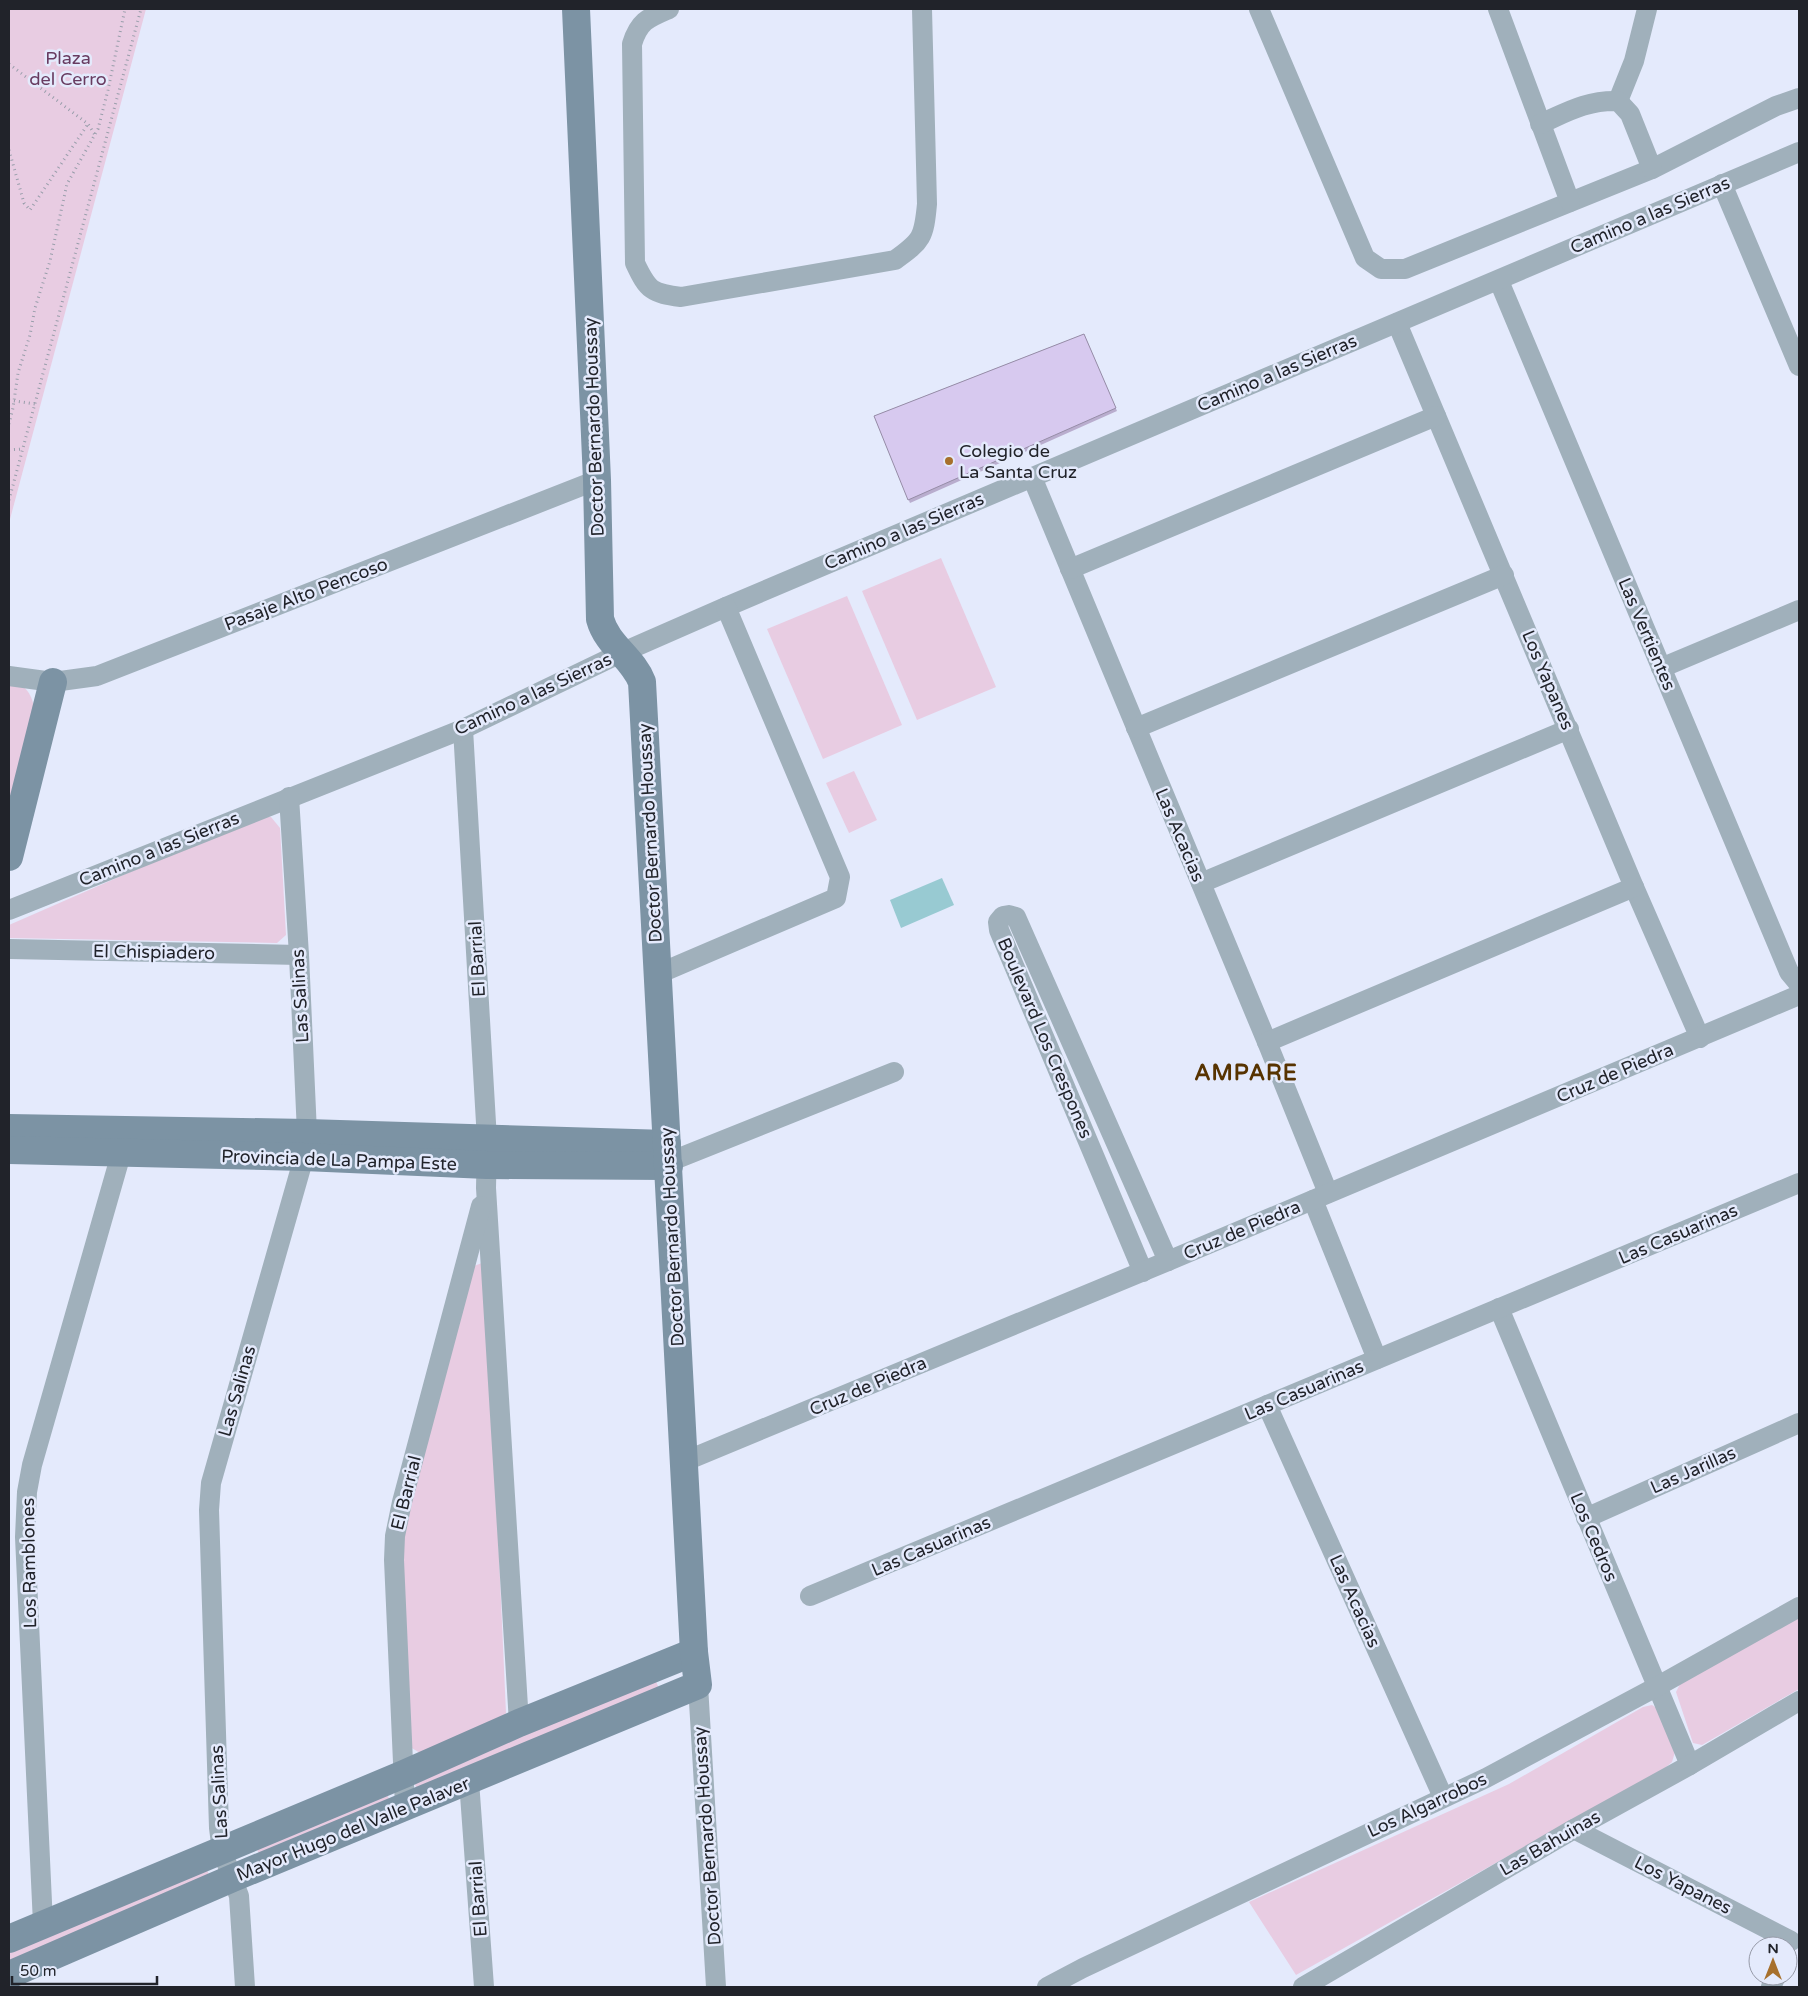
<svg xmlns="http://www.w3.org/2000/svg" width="1808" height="1996" font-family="'Varela Round',sans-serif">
	<rect width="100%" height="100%" fill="#e4eafc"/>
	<g fill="#e8cce2">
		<polygon points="9,9 146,9 9,523"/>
		<polygon points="941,558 996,687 917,720 862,591"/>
		<polygon points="847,596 902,725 823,759 767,629"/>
		<path d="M 9,683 C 25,683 31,693 34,707 L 9,801 Z"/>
		<polygon points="854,771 877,820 849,833 826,783"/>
		<polygon points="256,817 271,817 280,828 286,935 277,943 9,938 9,925"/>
		<polygon points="482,1263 486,1267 506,1713 499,1723 422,1754 410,1747 402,1545 405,1522 474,1266"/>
		<polygon points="1799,1613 1799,1689 1702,1745 1693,1743 1676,1692 1681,1682"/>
		<polygon points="655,1679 660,1691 418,1793 414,1781"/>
		<polygon points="1652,1705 1658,1709 1675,1752 1672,1762 1665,1768 1296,1975 1249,1902 1509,1784 1643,1707"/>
		<polygon points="386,1792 391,1803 261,1858 256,1847"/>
		<polygon points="206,1868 211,1879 9,1964 9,1950"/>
	</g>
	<polygon fill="#98cad2" points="942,878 954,905 901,928 890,900"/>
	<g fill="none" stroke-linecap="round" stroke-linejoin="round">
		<g stroke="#999eab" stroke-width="3" stroke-dasharray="1 4" stroke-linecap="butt">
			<polyline points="9,64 88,124 95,135"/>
			<polyline points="9,150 24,203 30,210 88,124"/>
			<polyline points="9,400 35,404"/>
			<polyline points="9,424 13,408 18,373 30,335 35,308 50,261 67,184 98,129 108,90 125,9"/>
			<polyline points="9,450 22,449"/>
			<polyline points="9,500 141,9"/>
		</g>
		<g stroke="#a0b0bb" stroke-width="20">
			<path d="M 669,9 C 648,18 639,21 632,44 L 635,263 C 648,291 652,293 681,297 L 895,260 C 922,241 924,237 927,204 L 922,9"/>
			<polyline points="1259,9 1365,258 1381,269 1405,269 1652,169 1776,106 1799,98"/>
			<polyline points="1498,9 1570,202"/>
			<polyline points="1618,101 1634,61 1647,9"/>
			<path d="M 1540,124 C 1567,112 1587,100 1618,101 L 1630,114 L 1652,169"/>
			<polyline points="1722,184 1799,366"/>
			<polyline points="1499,281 1789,972 1799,984"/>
			<polyline points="1397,323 1634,887 1700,1038"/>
			<polyline points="1032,477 1267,1042 1328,1193"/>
			<polyline points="1070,569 1436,416"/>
			<polyline points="1661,668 1799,610"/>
			<polyline points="9,676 53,682 97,676 597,480"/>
			<polyline points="1136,728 1504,575"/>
			<polyline points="463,729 487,1140 486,1188 519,1723"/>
			<polyline points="1201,883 1569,729"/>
			<polyline points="9,910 463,729 621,653 726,607 1799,152"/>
			<polyline points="9,949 299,955"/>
			<polyline points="658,974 836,898 840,877 726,607"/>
			<polyline points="1267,1042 1634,887"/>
			<polyline points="669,1162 894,1072"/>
			<polyline points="1313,1200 1377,1359"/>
			<polyline points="1143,1272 999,930 998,922 1003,916 1009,915 1016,917 1168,1261"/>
			<polyline points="1499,1308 1690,1765"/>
			<polyline points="1267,1405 1443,1797"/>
			<polyline points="683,1462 1168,1261 1799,995"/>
			<polyline points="1586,1518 1799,1423"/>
			<polyline points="810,1596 1799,1183"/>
			<polyline points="698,1685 716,1987"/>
			<polyline points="469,1781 484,1987"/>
			<polyline points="405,1807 394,1560 395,1536 402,1502 481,1206"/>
			<polyline points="1574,1829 1791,1941"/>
			<polyline points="43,1924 25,1537 27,1492 32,1465 121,1154"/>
			<polyline points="245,1987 239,1896 222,1851 219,1828 209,1510 211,1483 304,1157 307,1133 299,955 289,797"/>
			<polyline points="1047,1987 1083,1968 1486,1778 1658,1686 1799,1607"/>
			<polyline points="1303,1987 1574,1829 1690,1765 1799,1701"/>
			<polyline points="1771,1987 1776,1976"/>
		</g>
		<g stroke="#7c93a4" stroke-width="28">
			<polyline points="9,857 53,682"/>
			<polyline points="9,1128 307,1133 667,1144"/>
			<polyline points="9,1150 304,1157 487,1165 669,1166"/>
			<polyline points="9,1939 404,1774 519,1723 694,1652"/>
			<path d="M 9,1975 L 233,1878 L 698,1685 L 694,1652 L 642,682 C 633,658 607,645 600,619 L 597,480 L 576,9"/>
		</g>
	</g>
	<polygon fill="#b9adce" points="1084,334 1117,411 910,503 874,416"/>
	<polygon fill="#d7c9ef" stroke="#968da7" points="1084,334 1116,408 908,500 874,416"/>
	<circle fill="#a7702c" stroke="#e4eafc" stroke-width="2" cx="949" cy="461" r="5"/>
	<g text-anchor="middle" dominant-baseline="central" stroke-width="5" stroke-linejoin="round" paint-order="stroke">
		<g font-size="18" fill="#683b60" stroke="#e4eafc">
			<text x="68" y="58">Plaza<tspan x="68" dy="21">del Cerro</tspan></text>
		</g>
		<g font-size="18" fill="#21232a" stroke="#e4eafc">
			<text transform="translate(1650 215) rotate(-23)">Camino a las Sierras</text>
			<text transform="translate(1277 373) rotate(-23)">Camino a las Sierras</text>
			<text transform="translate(594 427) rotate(-92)">Doctor Bernardo Houssay</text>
			<text transform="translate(904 531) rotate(-23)">Camino a las Sierras</text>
			<text transform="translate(306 594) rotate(-21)">Pasaje Alto Pencoso</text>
			<text transform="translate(1647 634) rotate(67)">Las Vertientes</text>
			<text transform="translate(1548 680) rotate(67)">Los Yapanes</text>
			<text transform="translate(533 694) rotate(-25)">Camino a las Sierras</text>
			<text transform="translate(650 833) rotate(-93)">Doctor Bernardo Houssay</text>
			<text transform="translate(1180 835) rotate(67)">Las Acacias</text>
			<text transform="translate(159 849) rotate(-22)">Camino a las Sierras</text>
			<text transform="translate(154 952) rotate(1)">El Chispiadero</text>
			<text transform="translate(477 959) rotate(-93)">El Barrial</text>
			<text transform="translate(300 996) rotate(-93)">Las Salinas</text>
			<text transform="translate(1045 1038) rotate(67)">Boulevard Los Crespones</text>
			<text transform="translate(1615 1073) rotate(-23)">Cruz de Piedra</text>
			<text transform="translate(339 1160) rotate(2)">Provincia de La Pampa Este</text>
			<text transform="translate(1242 1230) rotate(-23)">Cruz de Piedra</text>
			<text transform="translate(1678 1234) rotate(-23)">Las Casuarinas</text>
			<text transform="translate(672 1237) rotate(-93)">Doctor Bernardo Houssay</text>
			<text transform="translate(868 1386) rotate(-23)">Cruz de Piedra</text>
			<text transform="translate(1304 1390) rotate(-23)">Las Casuarinas</text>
			<text transform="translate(237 1391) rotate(-74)">Las Salinas</text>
			<text transform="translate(1693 1470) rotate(-24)">Las Jarillas</text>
			<text transform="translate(406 1493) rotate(-76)">El Barrial</text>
			<text transform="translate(1594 1537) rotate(67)">Los Cedros</text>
			<text transform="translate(931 1546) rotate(-23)">Las Casuarinas</text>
			<text transform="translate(29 1563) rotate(-91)">Los Ramblones</text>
			<text transform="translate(1355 1601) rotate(66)">Las Acacias</text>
			<text transform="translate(219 1792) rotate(-93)">Las Salinas</text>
			<text transform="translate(1427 1805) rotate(-25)">Los Algarrobos</text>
			<text transform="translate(353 1829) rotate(-22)">Mayor Hugo del Valle Palaver</text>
			<text transform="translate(707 1836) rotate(-94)">Doctor Bernardo Houssay</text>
			<text transform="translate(1550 1843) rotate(-30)">Las Bahuinas</text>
			<text transform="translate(1683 1885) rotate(27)">Los Yapanes</text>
			<text transform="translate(478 1899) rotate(-94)">El Barrial</text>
		</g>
		<g font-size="18" fill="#21232a" stroke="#e4eafc" text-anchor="start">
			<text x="959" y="451">Colegio de<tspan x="959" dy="21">La Santa Cruz</tspan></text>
		</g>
		<g font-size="22" font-weight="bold" letter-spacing="1" fill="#573300" stroke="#e4eafc">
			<text x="1246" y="1073">AMPARE</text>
		</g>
	</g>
	<rect width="1808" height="1996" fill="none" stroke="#21232a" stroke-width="20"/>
	<g transform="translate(1773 1961)"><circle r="24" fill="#e4eafc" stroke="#969aa8"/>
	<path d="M0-4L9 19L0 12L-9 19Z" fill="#a7702c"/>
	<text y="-8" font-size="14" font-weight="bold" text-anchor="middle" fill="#21232a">N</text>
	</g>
	<path d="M12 1976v8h145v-8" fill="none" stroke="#21232a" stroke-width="2.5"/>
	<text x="20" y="1976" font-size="15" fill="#21232a" stroke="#e4eafc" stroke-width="4" paint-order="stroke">50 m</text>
</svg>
